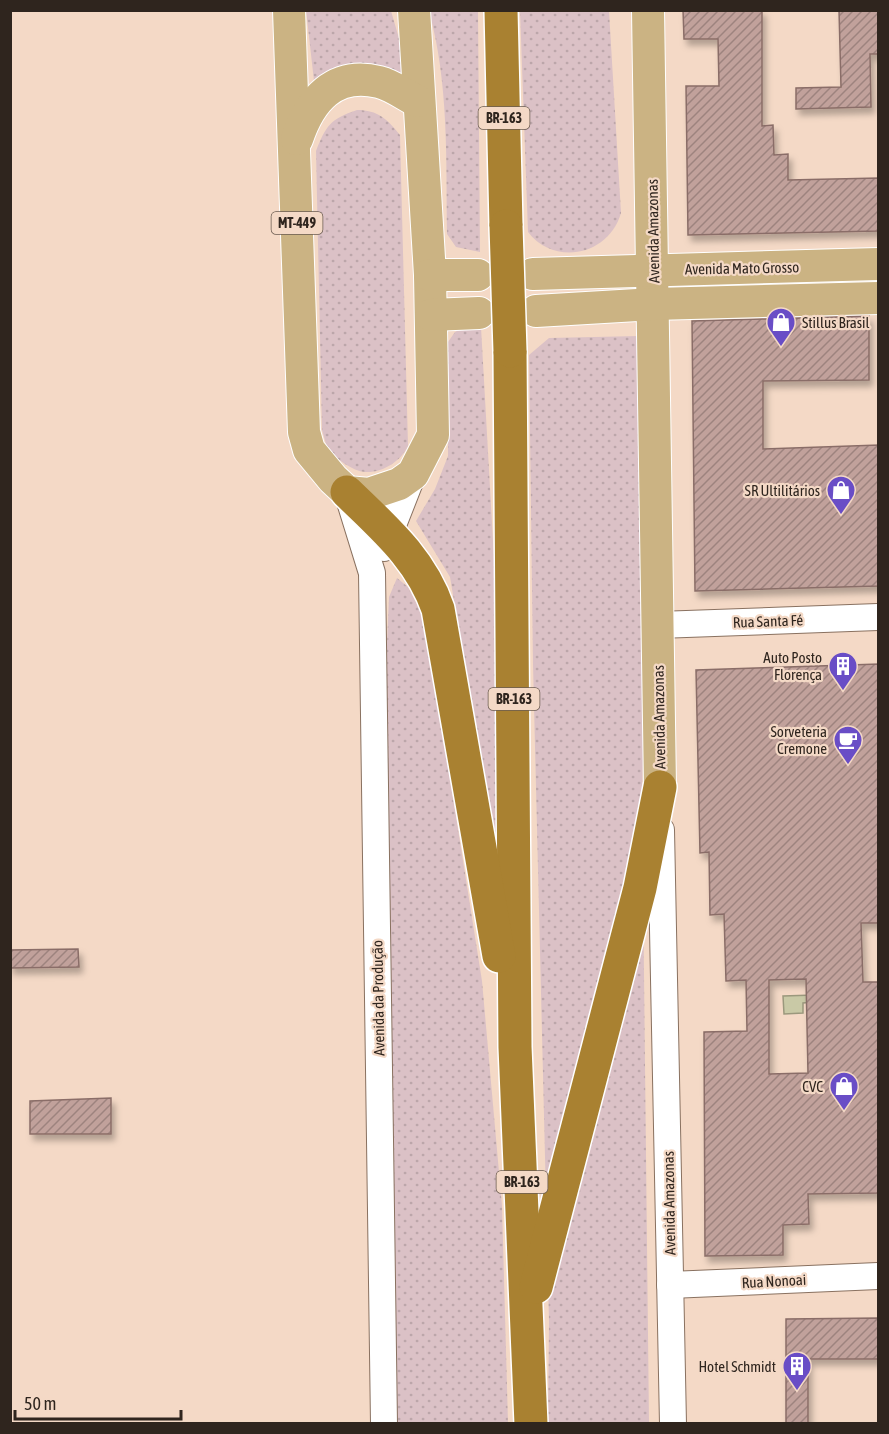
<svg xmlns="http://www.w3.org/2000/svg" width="889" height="1434" font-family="'Asap Condensed',sans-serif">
	<defs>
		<pattern id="grass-dots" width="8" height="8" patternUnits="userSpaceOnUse" patternTransform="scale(1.5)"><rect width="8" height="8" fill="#dbc1c6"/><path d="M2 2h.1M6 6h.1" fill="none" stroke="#bca6aa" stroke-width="1.8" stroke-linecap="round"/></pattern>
		<pattern id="building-hatch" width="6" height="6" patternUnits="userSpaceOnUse" patternTransform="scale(1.5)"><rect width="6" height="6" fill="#c1a19b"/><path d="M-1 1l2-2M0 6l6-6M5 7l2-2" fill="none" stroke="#9d837e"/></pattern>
		<filter id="shadow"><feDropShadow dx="3.5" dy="6" stdDeviation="3" flood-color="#0004"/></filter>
	</defs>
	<rect width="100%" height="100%" fill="#f4d9c6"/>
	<g fill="url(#grass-dots)">
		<polygon points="306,10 391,11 403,52 402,76 351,69 314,81"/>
		<path d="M 429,11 L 478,11 L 480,252 L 456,247 L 447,234 C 446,159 449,84 429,11 Z"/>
		<path d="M 520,11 L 609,11 L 621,213 C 609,255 555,267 528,232 Z"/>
		<path d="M 357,110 C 378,110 387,119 400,135 L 408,446 C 401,461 383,473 365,472 C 352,471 338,459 328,451 L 322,430 L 316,151 C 326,126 330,119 357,110 Z"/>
		<polygon points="467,326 481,327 518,987 450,577 416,521 435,489 448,456 448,342 455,332"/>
		<polygon points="639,336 647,620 642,795 649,1423 548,1423 549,1321 533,664 529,355 549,338"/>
		<polygon points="397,578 408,587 425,620 482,981 502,1206 508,1423 397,1423 384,711 389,597"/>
	</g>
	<polygon fill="#c9c9a6" stroke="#9b987d" stroke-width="1.5" points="814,995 814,1002 803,1003 803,1013 784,1014 783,996"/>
	<g fill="url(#building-hatch)" stroke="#8a6d67" stroke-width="1.5" fill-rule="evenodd" filter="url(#shadow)">
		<polygon points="683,10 762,10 762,126 773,125 774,155 788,154 788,180 879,178 879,231 688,235 686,86 719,86 718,39 684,39"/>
		<polygon points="839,10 879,10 879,54 870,54 871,107 796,109 796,88 841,87"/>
		<polygon points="869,316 869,380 763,381 763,449 879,445 879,586 695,591 692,321"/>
		<path d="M 879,664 L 879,923 L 861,923 L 863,982 L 879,982 L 879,1193 L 808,1194 L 809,1224 L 783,1225 L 783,1255 L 705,1256 L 704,1032 L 747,1031 L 746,980 L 726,981 L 724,914 L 710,915 L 709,852 L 700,853 L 696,670 ZM 806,979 L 808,1073 L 769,1074 L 769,980 Z"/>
		<polygon points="78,949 79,967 10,968 10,950"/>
		<polygon points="111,1098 111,1134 30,1134 30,1101"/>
		<polygon points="879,1318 879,1359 808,1359 808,1424 786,1424 786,1319"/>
	</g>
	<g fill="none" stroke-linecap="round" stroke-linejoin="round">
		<g stroke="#897160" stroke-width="28">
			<g id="minor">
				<polyline points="347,492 372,573 384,1424"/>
				<polyline points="384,548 413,474"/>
				<polyline points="658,625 878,617"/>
				<polyline points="661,830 673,1424"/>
				<polyline points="670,1285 878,1276"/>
			</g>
		</g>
		<g stroke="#fff" stroke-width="34">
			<g id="major">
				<polyline points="289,10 304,432 309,450 333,479 347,492 369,494 399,484 413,474 433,435 430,275 414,10"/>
				<polyline points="648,10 660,787"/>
				<path d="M 297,139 C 310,100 334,71 379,82 C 392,85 405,95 417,101"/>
				<polyline points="533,274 878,264"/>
				<polyline points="430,275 478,275"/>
				<polyline points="536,311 654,304 878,298"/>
				<polyline points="431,315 479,313"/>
			</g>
		</g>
		<g stroke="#fff" stroke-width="36">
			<g id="highway">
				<polyline points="501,10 506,226"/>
				<polyline points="510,351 515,1047 531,1424"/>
				<path d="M 347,492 C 384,528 421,559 438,609 L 499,956"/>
				<polyline points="536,1287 640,888 660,787"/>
			</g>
		</g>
		<use href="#minor" stroke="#fff" stroke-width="26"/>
		<use href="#major" stroke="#cbb383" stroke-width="32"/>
		<use href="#highway" stroke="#a98131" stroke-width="33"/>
		<g stroke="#fff" stroke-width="36" stroke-linecap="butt">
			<polyline id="highway-bridge" points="506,226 510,351"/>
		</g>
		<use href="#highway-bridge" stroke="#a98131" stroke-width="33"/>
	</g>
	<defs>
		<g id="shop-pin" transform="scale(1.5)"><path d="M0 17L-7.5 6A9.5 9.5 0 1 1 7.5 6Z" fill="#694dc6" stroke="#f4d9c6"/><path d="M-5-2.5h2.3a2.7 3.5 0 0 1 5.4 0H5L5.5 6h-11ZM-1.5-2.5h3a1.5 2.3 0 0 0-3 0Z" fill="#fff"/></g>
		<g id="building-pin" transform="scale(1.5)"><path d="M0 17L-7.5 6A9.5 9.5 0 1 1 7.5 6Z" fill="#694dc6" stroke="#f4d9c6"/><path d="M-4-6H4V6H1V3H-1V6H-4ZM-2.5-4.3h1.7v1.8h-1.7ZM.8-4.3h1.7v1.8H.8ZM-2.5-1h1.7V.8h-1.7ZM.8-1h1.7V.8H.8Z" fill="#fff"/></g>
		<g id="cafe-pin" transform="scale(1.5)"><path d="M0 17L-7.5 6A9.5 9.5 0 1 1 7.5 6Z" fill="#694dc6" stroke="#f4d9c6"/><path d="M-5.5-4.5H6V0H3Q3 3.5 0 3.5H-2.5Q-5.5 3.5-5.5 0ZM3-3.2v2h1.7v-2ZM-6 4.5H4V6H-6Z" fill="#fff"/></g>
	</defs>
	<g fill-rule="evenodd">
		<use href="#shop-pin" x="781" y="322"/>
		<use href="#shop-pin" x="841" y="490"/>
		<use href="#building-pin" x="843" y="666"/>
		<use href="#cafe-pin" x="848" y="740"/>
		<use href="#shop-pin" x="844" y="1086"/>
		<use href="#building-pin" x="797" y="1366"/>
	</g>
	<g text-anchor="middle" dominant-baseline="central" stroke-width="4.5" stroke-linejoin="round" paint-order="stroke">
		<g fill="#f4d9c6" stroke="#6a5b50" stroke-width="1.5">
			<rect x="478.5" y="107" width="51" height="22" rx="4.5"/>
			<rect x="271.5" y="212" width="51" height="22" rx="4.5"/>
			<rect x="488.5" y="688" width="51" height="22" rx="4.5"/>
			<rect x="496.5" y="1171" width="51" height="22" rx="4.5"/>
		</g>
		<g font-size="14" font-weight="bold" fill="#2f251e">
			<text x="504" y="118">BR-163</text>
			<text x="297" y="223">MT-449</text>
			<text x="514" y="699">BR-163</text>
			<text x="522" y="1182">BR-163</text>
		</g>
		<g font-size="15" fill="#2f251e" stroke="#f4d9c6">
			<text transform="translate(653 231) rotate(-91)">Avenida Amazonas</text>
			<text transform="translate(742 268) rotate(-1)">Avenida Mato Grosso</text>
			<text transform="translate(768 621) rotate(-2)">Rua Santa Fé</text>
			<text transform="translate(659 717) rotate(-91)">Avenida Amazonas</text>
			<text transform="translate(378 998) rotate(-91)">Avenida da Produção</text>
			<text transform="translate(669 1203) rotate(-91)">Avenida Amazonas</text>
			<text transform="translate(774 1281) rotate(-3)">Rua Nonoai</text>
		</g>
		<g font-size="15" fill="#2f251e" stroke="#f4d9c6" text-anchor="end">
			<text x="802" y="322" text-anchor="start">Stillus Brasil</text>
			<text x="820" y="490">SR Ultilitários</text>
			<text x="822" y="657">Auto Posto<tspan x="822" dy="17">Florença</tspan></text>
			<text x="827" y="731">Sorveteria<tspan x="827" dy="17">Cremone</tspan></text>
			<text x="823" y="1086">CVC</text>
			<text x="776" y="1366">Hotel Schmidt</text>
		</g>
	</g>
	<rect width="889" height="1434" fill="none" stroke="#2f251e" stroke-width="24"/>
	<path d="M15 1410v9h166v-9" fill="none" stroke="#2f251e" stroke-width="3"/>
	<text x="24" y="1410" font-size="18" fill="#2f251e" stroke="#f4d9c6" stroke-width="4.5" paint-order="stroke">50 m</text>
</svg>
